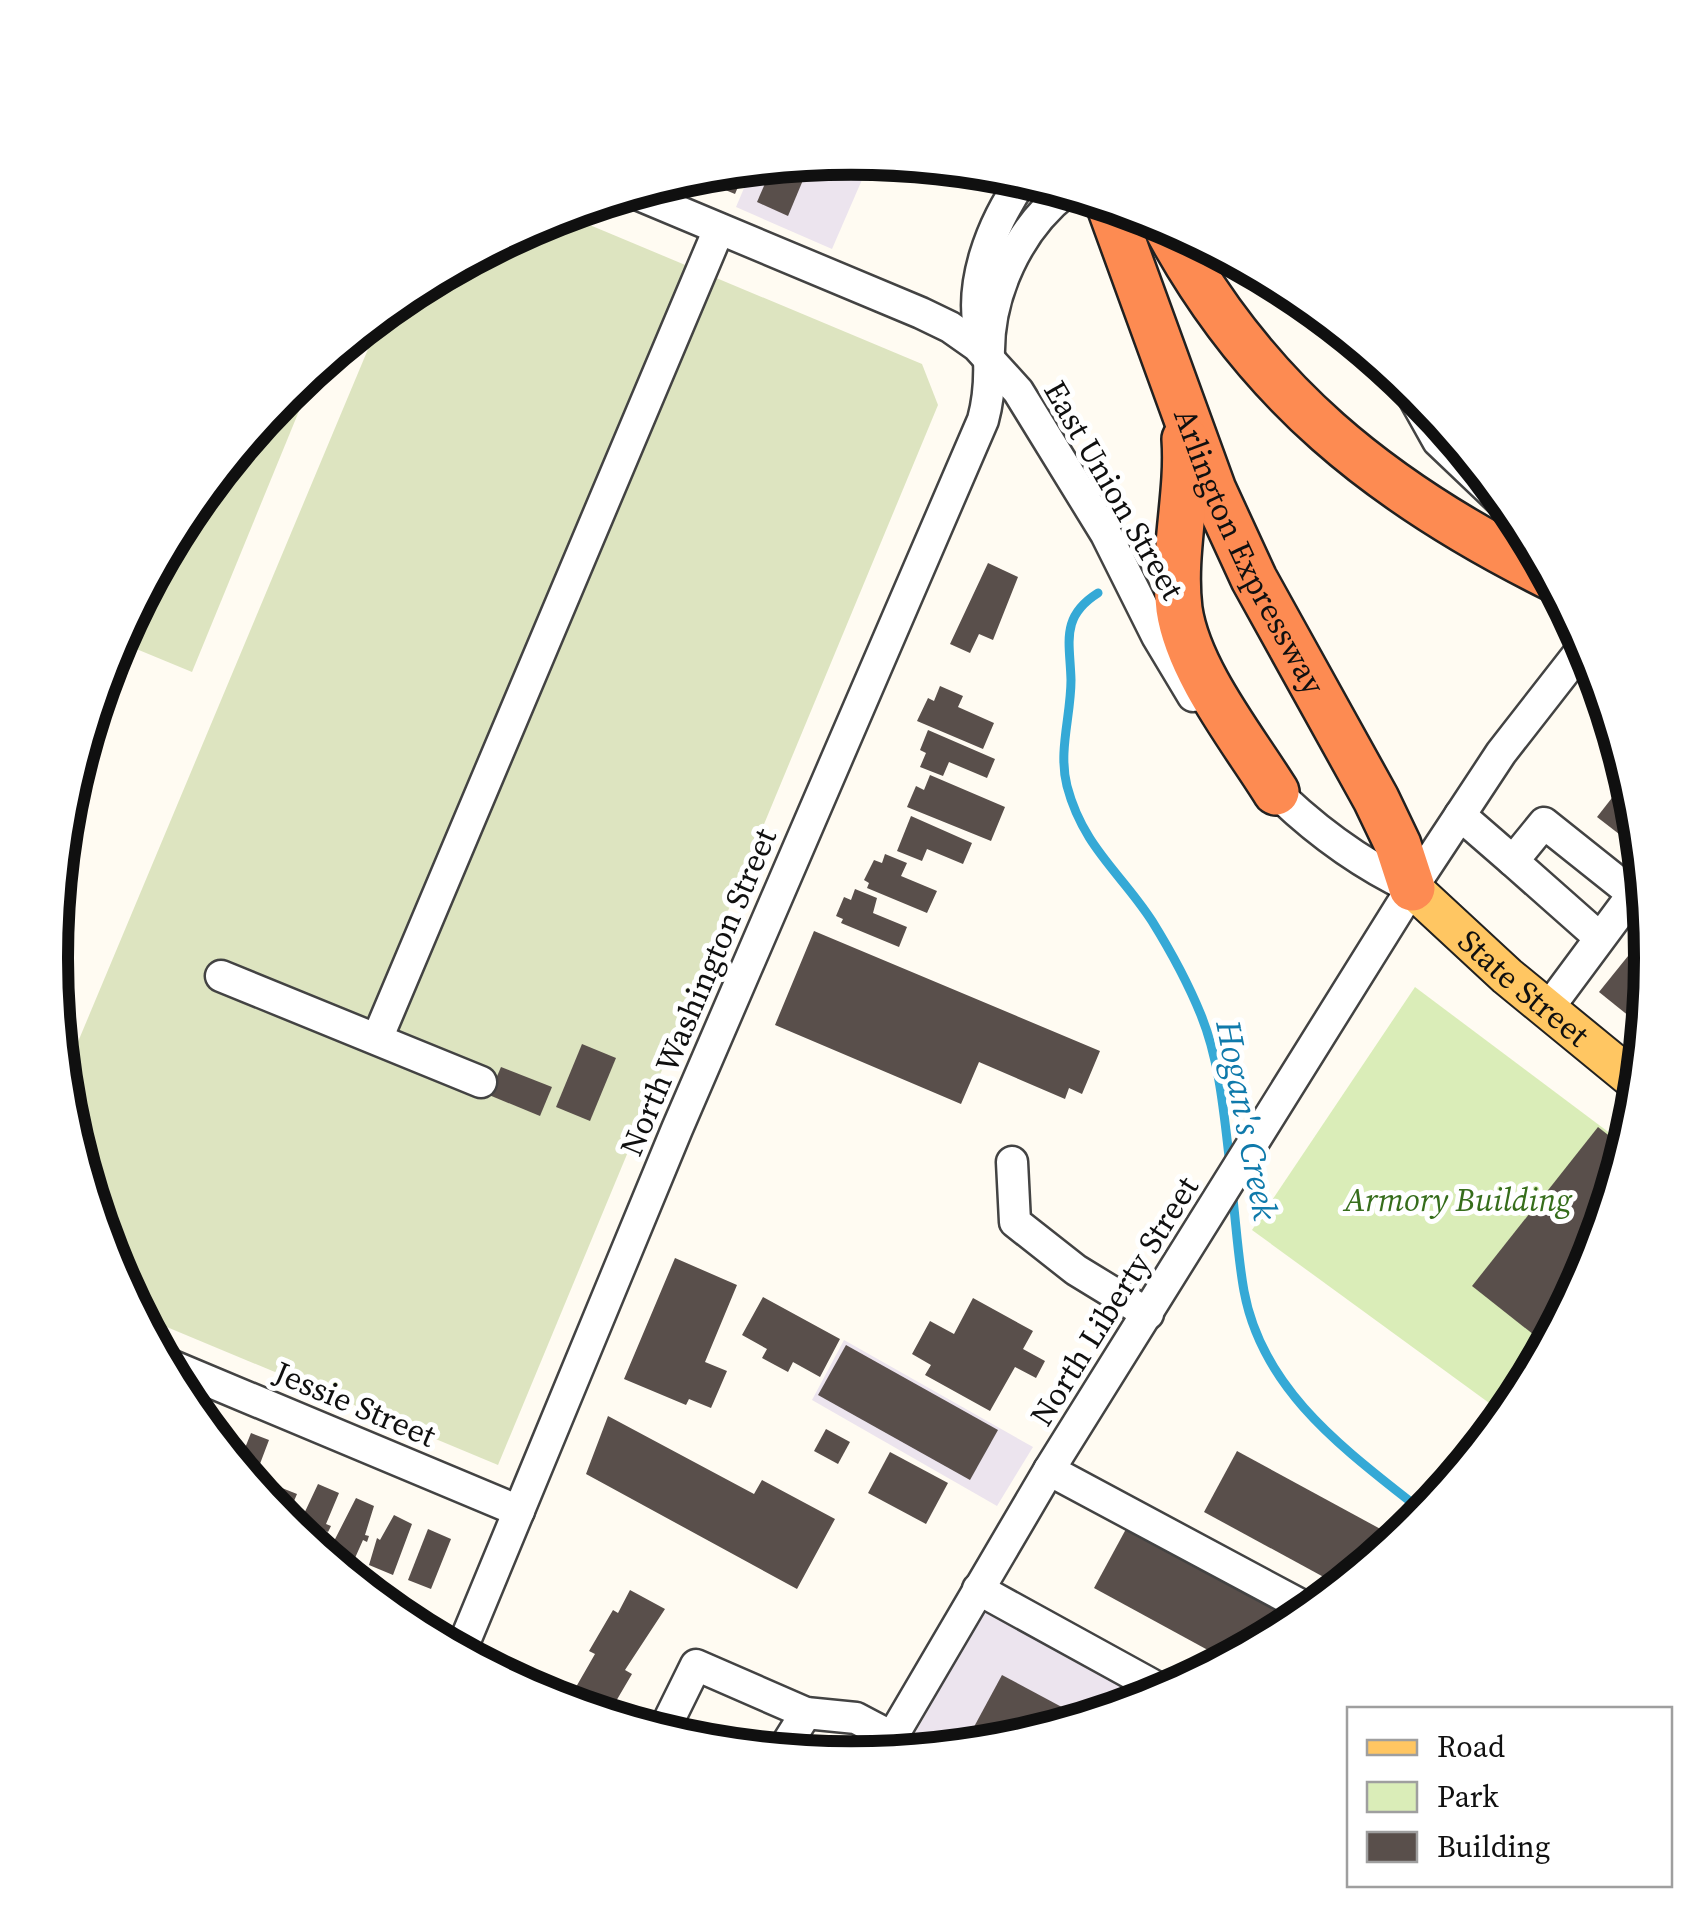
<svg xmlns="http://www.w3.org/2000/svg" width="1702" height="1917" font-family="'Source Serif 4',serif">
	<rect width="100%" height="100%" fill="#fffbf2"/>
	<g fill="#ece4ee">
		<polygon points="852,158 871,159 832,249 736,207 753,167"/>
		<polygon points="844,1340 1033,1447 997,1506 812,1400"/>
		<polygon points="987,1607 1150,1701 1007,1744 903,1754"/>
	</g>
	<polygon fill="#daedb8" points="1415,987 1627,1146 1591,1266 1517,1404 1507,1416 1252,1230"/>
	<g fill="#dde4c0">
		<path d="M 561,213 L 922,364 L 938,405 L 498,1465 L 138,1315 C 102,1248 69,1156 62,1080 L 384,311 L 406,292 L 545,218 Z"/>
		<polygon points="277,401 299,411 192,672 117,641 185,513"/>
	</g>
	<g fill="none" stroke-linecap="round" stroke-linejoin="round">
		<g stroke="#35a9d6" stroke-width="9">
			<path d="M 1098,593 C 1060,617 1070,642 1071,680 C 1071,716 1058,751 1067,786 C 1083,847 1121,873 1152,921 C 1170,950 1188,983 1201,1015 C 1220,1062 1224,1115 1230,1165"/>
			<path d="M 1232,1190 C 1236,1223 1238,1258 1244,1291 C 1263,1394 1350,1453 1426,1514"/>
		</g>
	</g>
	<g fill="#594f4b">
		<polygon points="811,161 788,216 757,202 773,165"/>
		<polygon points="746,168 735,194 689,175 695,173"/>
		<polygon points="988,563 1018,577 993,640 979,634 970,653 950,644"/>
		<polygon points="940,686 963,696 958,707 994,723 983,749 917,721 928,698 934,701"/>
		<polygon points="928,730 995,759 987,778 949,762 943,776 920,767 926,753 920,750"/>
		<polygon points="930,775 1005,807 991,841 907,807 916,786 924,790"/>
		<polygon points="1622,785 1634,795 1637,803 1641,851 1597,817"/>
		<polygon points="911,816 972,843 963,864 927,849 922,861 897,851"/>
		<polygon points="885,854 907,863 901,876 937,891 927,913 867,888 869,883 864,880 874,860 882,863"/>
		<polygon points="855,889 877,898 873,913 907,927 899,947 841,923 843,919 836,916 844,897 851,900"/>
		<polygon points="1649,930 1652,959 1645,1029 1599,992"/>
		<polygon points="814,931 1100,1051 1082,1094 1069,1088 1065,1099 979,1062 961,1104 775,1025"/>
		<polygon points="582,1044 616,1058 590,1121 556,1107"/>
		<polygon points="501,1067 552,1087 540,1116 489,1095"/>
		<polygon points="1598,1127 1626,1149 1591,1266 1548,1346 1472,1286"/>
		<polygon points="675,1258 737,1285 705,1362 727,1371 711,1408 689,1399 686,1405 624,1379"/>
		<polygon points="763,1297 840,1339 820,1377 793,1362 788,1372 762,1358 767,1349 742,1335"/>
		<polygon points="973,1298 1033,1331 1023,1349 1045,1361 1036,1378 1015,1367 990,1411 925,1375 931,1365 912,1354 930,1321 954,1334"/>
		<polygon points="846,1345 998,1430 970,1480 818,1395"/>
		<polygon points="608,1416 754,1494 762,1480 835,1519 797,1589 586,1474"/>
		<polygon points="826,1429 850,1442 838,1464 814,1451"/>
		<polygon points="251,1433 269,1440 255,1477 244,1476 225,1452 241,1458"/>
		<polygon points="1237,1451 1386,1532 1369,1564 1342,1587 1204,1512"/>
		<polygon points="890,1452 948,1483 926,1524 868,1493"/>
		<polygon points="272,1484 297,1494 288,1515 291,1517 287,1527 265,1501"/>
		<polygon points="318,1484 339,1493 326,1524 331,1526 328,1532 324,1530 315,1550 295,1533"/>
		<polygon points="356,1498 374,1506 365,1535 369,1536 367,1542 363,1540 355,1558 331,1547"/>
		<polygon points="394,1515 412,1524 393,1575 369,1565 377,1538 380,1540"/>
		<polygon points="428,1529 451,1539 431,1589 408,1580"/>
		<polygon points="1126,1529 1299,1622 1228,1661 1094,1588"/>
		<polygon points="630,1590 665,1609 625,1670 632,1674 612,1708 576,1687 595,1654 589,1651 613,1610 618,1613"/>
		<polygon points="1002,1675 1086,1720 1007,1744 962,1749"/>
	</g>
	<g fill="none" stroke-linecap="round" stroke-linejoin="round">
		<g stroke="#434343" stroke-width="35">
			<g id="minor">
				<polyline points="632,192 921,313 950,327 977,346 1018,391 1106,534 1157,636 1193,696"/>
				<path d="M 982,340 C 966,287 992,222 1024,178"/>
				<polyline points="1405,382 1438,441 1520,519"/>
				<path d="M 1265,781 C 1309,826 1355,861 1412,888"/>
				<polyline points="1460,815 1513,861"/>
				<polyline points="221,976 481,1082"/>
				<polyline points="1547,1010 1633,894 1544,823 1513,861 1600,938"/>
				<polyline points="377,1039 719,229"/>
				<polyline points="1012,1162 1015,1222 1076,1270 1148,1314"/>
				<polyline points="163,1362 519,1511"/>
				<polyline points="1049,1470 1312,1611"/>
				<polyline points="978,1589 1167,1693"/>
				<path d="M 460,1653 L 677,1129 L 983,420 C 989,398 990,380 989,358 C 987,295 1018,229 1067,191"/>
				<polyline points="662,1734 696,1665 806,1713 856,1718 892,1737"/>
				<polyline points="781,1753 806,1713"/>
				<polyline points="881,1756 1049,1470 1412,888 1501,753 1586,644"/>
			</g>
		</g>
		<g stroke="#212121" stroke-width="42">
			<g id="major">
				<path id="s1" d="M 1412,888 L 1507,976 L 1640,1085"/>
			</g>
		</g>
		<g stroke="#212121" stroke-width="50">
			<g id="highway">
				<path id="s2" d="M 1109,204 L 1213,490 L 1254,579 L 1376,799 L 1398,845 L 1412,888"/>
				<path d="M 1164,222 C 1254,392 1382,493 1551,577"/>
				<path d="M 1185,439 C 1189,495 1172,553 1179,609 C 1188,671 1243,739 1276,792"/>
			</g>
		</g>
		<use href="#minor" stroke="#fff" stroke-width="30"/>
		<use href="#major" stroke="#ffc662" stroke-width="38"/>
		<use href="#highway" stroke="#fd8b52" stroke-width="45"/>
	</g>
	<g text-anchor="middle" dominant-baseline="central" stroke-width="10" stroke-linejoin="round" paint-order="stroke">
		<g font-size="32" fill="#101010" stroke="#fff">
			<text transform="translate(1114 490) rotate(60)">East Union Street</text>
			<text stroke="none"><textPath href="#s2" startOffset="375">Arlington Expressway</textPath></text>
			<text stroke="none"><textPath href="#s1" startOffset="150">State Street</textPath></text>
			<text transform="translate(698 992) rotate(-67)">North Washington Street</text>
			<text transform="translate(1114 1301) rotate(-58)">North Liberty Street</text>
			<text transform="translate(355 1404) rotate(23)">Jessie Street</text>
		</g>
		<g font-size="32" font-style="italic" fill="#366d1b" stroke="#fff">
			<text x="1458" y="1200">Armory Building</text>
		</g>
		<g font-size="35" font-style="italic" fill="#0f7aab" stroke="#fff">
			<text transform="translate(1247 1120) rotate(79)">Hogan's Creek</text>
		</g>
	</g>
	<path d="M0 0H1702V1917H0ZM68 958a783 783 0 1 1 1566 0a783 783 0 1 1-1566 0Z" fill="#fff" fill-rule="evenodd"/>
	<path fill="none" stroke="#101010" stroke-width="12" d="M68 958a783 783 0 1 1 1566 0a783 783 0 1 1-1566 0Z"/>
	<rect x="1347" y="1707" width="325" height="180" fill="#ffffff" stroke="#9f9f9f" stroke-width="2.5"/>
	<rect x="1367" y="1740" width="50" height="15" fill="#ffc662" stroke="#9f9f9f" stroke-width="2.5"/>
	<text x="1437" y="1757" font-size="30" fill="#101010">Road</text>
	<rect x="1367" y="1782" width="50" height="30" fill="#daedb8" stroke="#9f9f9f" stroke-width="2.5"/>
	<text x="1437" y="1807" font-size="30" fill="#101010">Park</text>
	<rect x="1367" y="1832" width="50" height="30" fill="#594f4b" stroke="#9f9f9f" stroke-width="2.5"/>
	<text x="1437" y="1857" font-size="30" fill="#101010">Building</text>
</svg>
